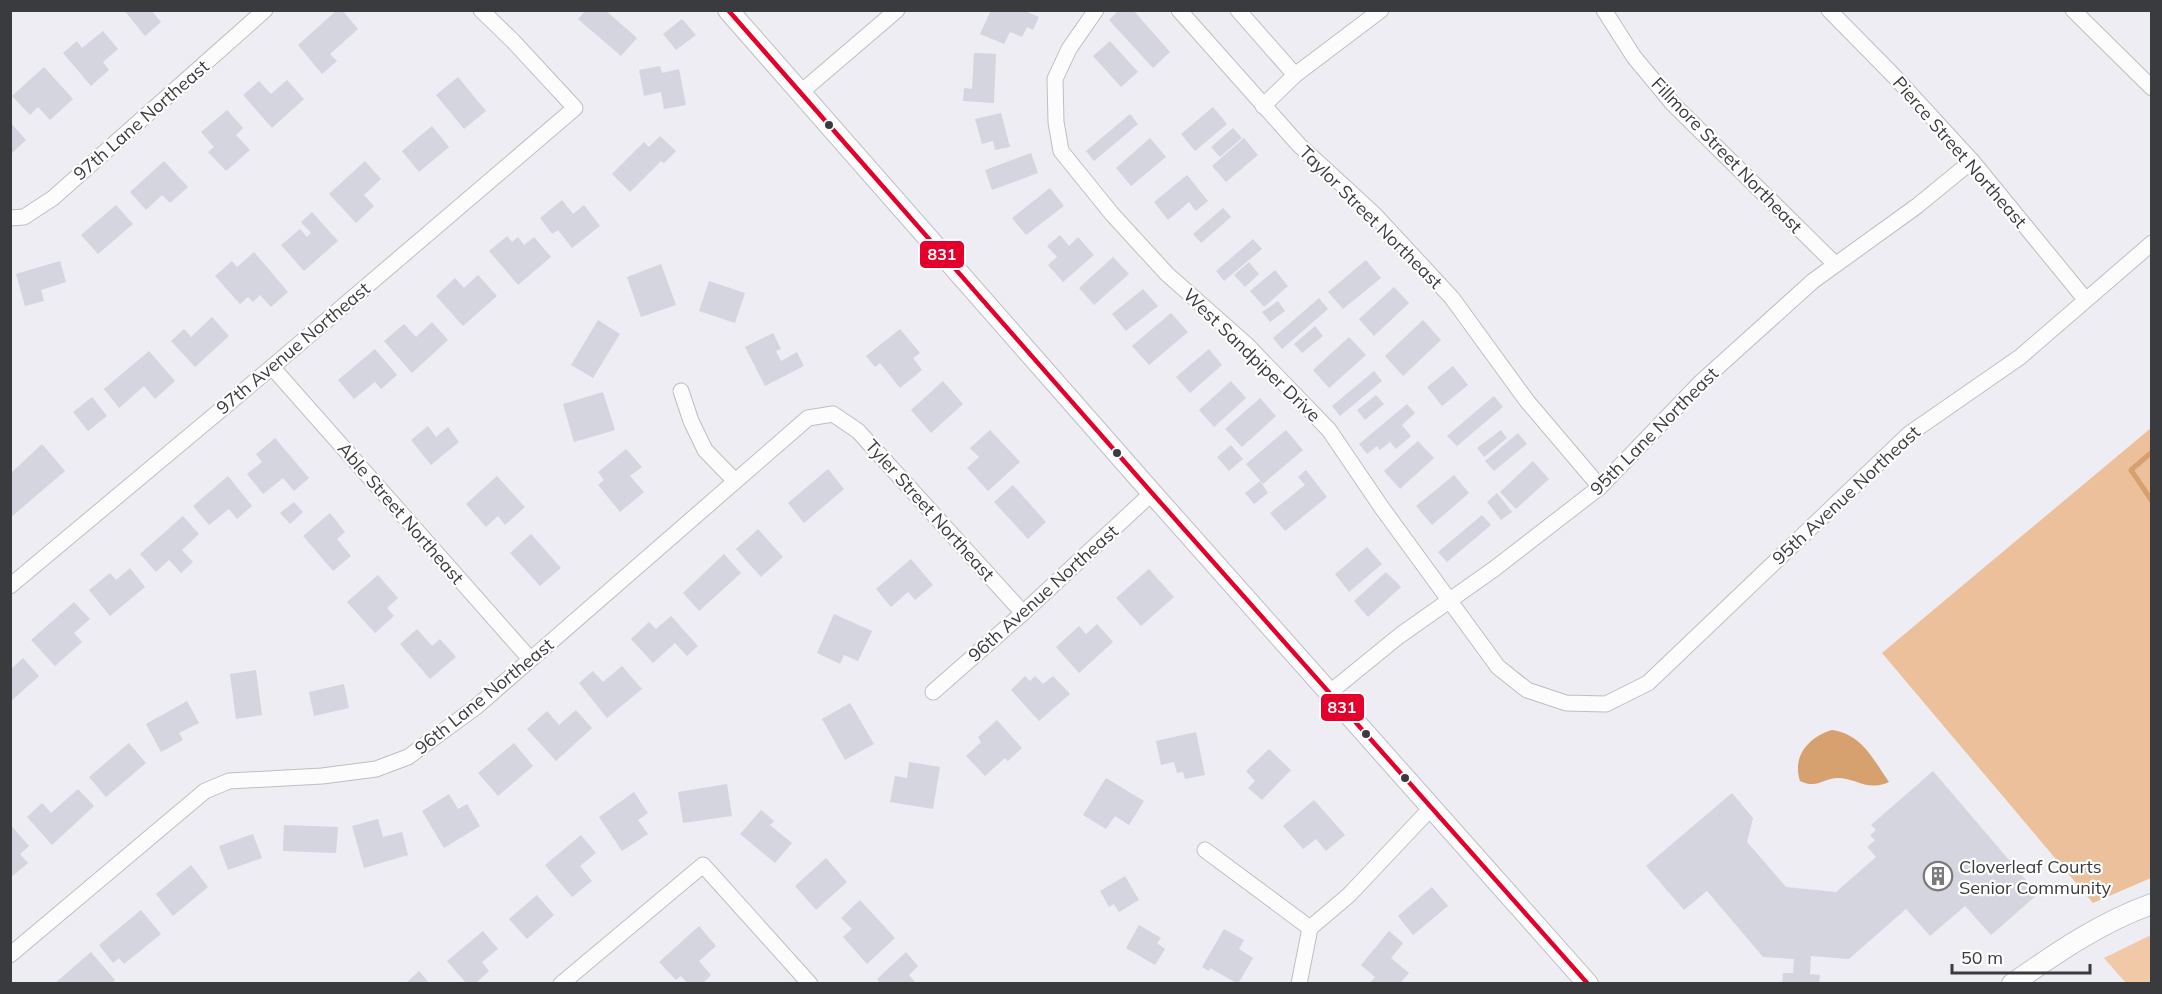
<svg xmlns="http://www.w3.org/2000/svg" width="2162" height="994" font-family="Mulish,sans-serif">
	<rect width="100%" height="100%" fill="#ededf3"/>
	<polygon fill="#f1c9a7" points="2151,935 2151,983 2126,983 2104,958"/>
	<polygon fill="#ebc09b" points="2151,428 2151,878 2093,903 1882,653"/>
	<path fill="#d6a16f" d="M 1832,730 C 1863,735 1872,758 1889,782 C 1866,792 1858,778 1837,778 C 1821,779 1818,789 1800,781 C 1792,757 1808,737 1832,730 Z"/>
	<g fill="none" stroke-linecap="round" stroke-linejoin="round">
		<polyline stroke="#d6a16f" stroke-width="5" points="2152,452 2131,470 2152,501"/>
	</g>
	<g fill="#d4d5de">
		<polygon points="124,10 151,10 161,22 145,36"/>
		<polygon points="337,10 342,10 358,29 330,54 337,61 322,74 298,45"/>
		<polygon points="586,10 605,10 637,38 621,56 578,19"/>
		<polygon points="991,10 1023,10 1039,17 1033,30 1027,27 1022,37 1010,32 1004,44 980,34"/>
		<polygon points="1119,10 1133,10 1170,52 1153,68 1109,20"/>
		<polygon points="682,19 696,35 676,50 663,34"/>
		<polygon points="103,31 118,49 103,62 109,70 91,86 63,53 77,41 82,48"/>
		<polygon points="1110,41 1138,72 1121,87 1093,56"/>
		<polygon points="974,53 996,54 994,103 963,101 964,88 972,89"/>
		<polygon points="660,66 662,73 679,69 686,105 664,109 661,92 644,96 639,70"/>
		<polygon points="44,67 73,99 50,120 38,107 30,115 12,96"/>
		<polygon points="458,77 486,111 464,129 436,95"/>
		<polygon points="287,80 304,99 272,128 243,95 259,81 271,94"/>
		<polygon points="1213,107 1227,124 1195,151 1181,134"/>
		<polygon points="227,110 243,128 236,135 250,150 226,171 208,152 214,147 201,132"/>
		<polygon points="1001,113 1010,147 995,150 993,141 982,144 975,119"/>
		<polygon points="1130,114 1138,124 1094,161 1086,151"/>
		<polygon points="10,122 26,140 10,155"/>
		<polygon points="432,126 449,147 419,172 402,151"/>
		<polygon points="1233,128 1242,138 1220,157 1211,147"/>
		<polygon points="660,136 676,151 664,163 661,161 630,192 612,174 644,142 649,147"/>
		<polygon points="1150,138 1166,157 1131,186 1116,168"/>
		<polygon points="1244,138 1258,155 1226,182 1212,166"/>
		<polygon points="1031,153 1038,173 992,190 985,170"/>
		<polygon points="164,161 188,187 170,203 162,195 146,210 130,192"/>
		<polygon points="365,161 381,179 364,195 374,206 356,223 329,194"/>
		<polygon points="1187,175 1208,201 1196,211 1189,202 1168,220 1154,202"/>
		<polygon points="1050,188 1064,206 1026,235 1012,218"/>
		<polygon points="562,200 573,214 584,205 600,226 572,248 558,230 552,234 540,218"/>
		<polygon points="116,205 133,224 98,254 81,235"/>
		<polygon points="1223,208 1231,217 1201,243 1193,234"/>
		<polygon points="312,212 338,241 304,271 281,245 300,229 307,237 311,233 301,222"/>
		<polygon points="1060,235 1069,246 1078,237 1094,255 1063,282 1048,265 1057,257 1047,246"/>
		<polygon points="507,236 512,242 518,237 524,245 534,237 551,257 518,285 489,251"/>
		<polygon points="1253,239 1262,249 1224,281 1216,271"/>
		<polygon points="254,252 288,292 271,307 260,295 253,302 248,297 240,304 215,276 232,261 237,267"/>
		<polygon points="1113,257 1129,274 1094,305 1079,288"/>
		<polygon points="1366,260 1381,278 1343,309 1328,292"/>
		<polygon points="60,261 66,282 41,290 44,301 25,306 16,274"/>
		<polygon points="1249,262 1259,274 1245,287 1234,275"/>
		<polygon points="661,264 676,305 641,317 627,277"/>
		<polygon points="1275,270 1288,286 1264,307 1250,291"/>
		<polygon points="478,275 497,296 463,326 436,296 455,278 464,288"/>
		<polygon points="709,281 745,293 735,323 699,311"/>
		<polygon points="1394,287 1409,303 1374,336 1359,319"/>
		<polygon points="1143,289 1158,306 1126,331 1112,314"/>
		<polygon points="1319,298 1328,309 1282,349 1273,338"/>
		<polygon points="1278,301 1285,311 1270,322 1262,312"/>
		<polygon points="1171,313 1188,332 1149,365 1132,346"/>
		<polygon points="212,317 229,336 195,367 171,341 184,329 191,337"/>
		<polygon points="598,320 620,334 593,378 571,365"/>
		<polygon points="1423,320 1441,340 1403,376 1385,356"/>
		<polygon points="432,322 448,340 412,373 384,341 404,324 416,337"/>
		<polygon points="1315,326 1323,336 1302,353 1294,344"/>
		<polygon points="900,329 920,353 913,358 922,370 900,388 880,363 875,367 866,356"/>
		<polygon points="773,333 781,349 776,351 781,361 797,352 804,366 765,386 745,347"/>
		<polygon points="1349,337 1366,355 1329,388 1313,370"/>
		<polygon points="375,349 397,375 381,389 375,382 354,399 338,380"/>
		<polygon points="1209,349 1222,365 1190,393 1176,377"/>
		<polygon points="149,351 175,381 155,399 144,386 119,408 104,389"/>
		<polygon points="1453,366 1468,385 1442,406 1427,387"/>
		<polygon points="1374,371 1382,381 1340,416 1332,406"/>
		<polygon points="943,381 963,404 931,433 911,410"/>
		<polygon points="1231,381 1246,398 1214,427 1199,410"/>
		<polygon points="603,392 615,430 574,442 563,404"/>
		<polygon points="1376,395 1384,404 1365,420 1357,410"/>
		<polygon points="1494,396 1503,407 1457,446 1447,436"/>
		<polygon points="92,397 107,416 88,431 73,412"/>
		<polygon points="1260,398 1276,416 1242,447 1225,429"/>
		<polygon points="1407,404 1415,413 1402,425 1411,436 1396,449 1390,442 1380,450 1377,446 1367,454 1359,444"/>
		<polygon points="428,426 436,437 448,427 459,442 431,465 411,440"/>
		<polygon points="990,430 1020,462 988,491 967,468 979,457 970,448"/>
		<polygon points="1286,430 1303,450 1263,484 1246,464"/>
		<polygon points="1501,430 1507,438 1484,457 1477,448"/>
		<polygon points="1518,433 1527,444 1494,471 1485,461"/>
		<polygon points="275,438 309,478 294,491 283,478 263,494 247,474 262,462 256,454"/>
		<polygon points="1418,441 1434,458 1400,489 1384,471"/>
		<polygon points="42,444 65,471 10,518 10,474"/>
		<polygon points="1231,445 1243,459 1229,471 1217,457"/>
		<polygon points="626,449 642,467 630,476 644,492 620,512 598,485 604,480 598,472"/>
		<polygon points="1533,461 1549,479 1516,509 1500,492"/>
		<polygon points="828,469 844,489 804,523 788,503"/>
		<polygon points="1306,470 1327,497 1285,531 1270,513 1305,485 1298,477"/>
		<polygon points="1454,475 1469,493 1432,525 1416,506"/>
		<polygon points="228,476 252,506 237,519 229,509 209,525 193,506"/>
		<polygon points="497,476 525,507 505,525 498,516 486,527 466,504"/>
		<polygon points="1260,481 1268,493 1254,504 1245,493"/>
		<polygon points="1013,485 1046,522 1028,539 994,502"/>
		<polygon points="1497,493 1512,512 1501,520 1487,502"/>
		<polygon points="294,502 303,512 290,524 280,513"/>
		<polygon points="330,513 345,532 337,539 351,556 333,571 303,536"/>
		<polygon points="1482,515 1491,525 1447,562 1438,552"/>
		<polygon points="183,516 199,534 182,550 193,562 181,573 169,560 156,572 140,554"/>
		<polygon points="758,529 783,557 761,577 736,549"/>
		<polygon points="531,534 561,568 540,586 510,553"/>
		<polygon points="1367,547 1382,564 1349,592 1335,574"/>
		<polygon points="724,554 741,573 699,611 683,593"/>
		<polygon points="911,559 933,585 915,600 908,592 891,607 876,589"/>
		<polygon points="130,568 145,587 110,616 89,590 110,573 116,580"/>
		<polygon points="1149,569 1174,597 1141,626 1116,598"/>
		<polygon points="1386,572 1401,587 1368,617 1354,601"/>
		<polygon points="378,575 398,598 387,608 394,616 375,633 347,602"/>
		<polygon points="74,602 90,619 74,633 82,642 55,666 31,640"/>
		<polygon points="834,614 872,631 858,661 844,655 840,664 817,653"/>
		<polygon points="671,616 698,646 687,656 675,643 653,663 631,639 649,622 656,629"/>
		<polygon points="1097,624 1113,642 1079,673 1056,647 1079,626 1086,634"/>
		<polygon points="417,629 432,646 440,639 456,657 430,679 400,644"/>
		<polygon points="23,658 39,676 10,702 10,670"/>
		<polygon points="622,666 642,689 607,718 579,683 593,671 603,682"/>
		<polygon points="256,670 262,715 236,719 230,674"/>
		<polygon points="1025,676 1030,681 1035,676 1043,684 1053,676 1070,694 1039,721 1011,690"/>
		<polygon points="344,684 349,708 314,716 309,692"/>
		<polygon points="187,701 199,723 179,733 183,740 161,752 146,724"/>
		<polygon points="850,703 874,744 845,760 822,719"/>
		<polygon points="576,710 592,728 556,761 527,729 547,711 559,725"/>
		<polygon points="997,720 1022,748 1008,761 1005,758 985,776 966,756 981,742 978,737"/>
		<polygon points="1196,732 1205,775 1185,779 1183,772 1177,773 1174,762 1161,765 1156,741"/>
		<polygon points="129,743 146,763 106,797 89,777"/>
		<polygon points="514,743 533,766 498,796 478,773"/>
		<polygon points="1269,749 1291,770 1262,800 1248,788 1255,781 1246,771"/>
		<polygon points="909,762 940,767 933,809 890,802 895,776 907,778"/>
		<polygon points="1933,771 2038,894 1991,935 1965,906 1930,936 1906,909 1849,959 1811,956 1810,974 1820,975 1819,984 1782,984 1783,973 1793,973 1794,959 1763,957 1707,891 1684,910 1646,866 1732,793 1753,818 1747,842 1786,887 1836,892 1876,857 1867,847 1875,840 1870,835 1876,830 1871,825"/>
		<polygon points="1106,778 1144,801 1129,825 1115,816 1106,829 1083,815"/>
		<polygon points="727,784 732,816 683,823 678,792"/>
		<polygon points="78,789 94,806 52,845 27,817 42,803 51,813"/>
		<polygon points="634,792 648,813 638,820 648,834 622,851 599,817"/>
		<polygon points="449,794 458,809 467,804 480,826 444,848 422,811"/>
		<polygon points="1314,800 1345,835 1326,851 1316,839 1303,849 1283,826"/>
		<polygon points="761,810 774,821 770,825 792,843 775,863 740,834"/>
		<polygon points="378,819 383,837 402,832 408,855 364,868 352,826"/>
		<polygon points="10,824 29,846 20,854 28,863 10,878"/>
		<polygon points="284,825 338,827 336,853 283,851"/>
		<polygon points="253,834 262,858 228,870 219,846"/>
		<polygon points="581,835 596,853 580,866 592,881 572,897 545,865"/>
		<polygon points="826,858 847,882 816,910 795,886"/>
		<polygon points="191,865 208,887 173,916 156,894"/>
		<polygon points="1125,876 1139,900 1119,912 1114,904 1109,907 1100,891"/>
		<polygon points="1432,887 1448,906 1413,935 1398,916"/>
		<polygon points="537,895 554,915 527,939 509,919"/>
		<polygon points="860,900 895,938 867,964 843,937 852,929 841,918"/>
		<polygon points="141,910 161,934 124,964 119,958 113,963 99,945"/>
		<polygon points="1139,925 1161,938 1157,943 1165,949 1155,965 1126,948"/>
		<polygon points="699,926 716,946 699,961 711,975 702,984 688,984 681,976 676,980 659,962"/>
		<polygon points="1224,929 1244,940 1239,949 1253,958 1238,984 1210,968 1209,971 1202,967"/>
		<polygon points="483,931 498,949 482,962 489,971 475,984 467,984 447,961"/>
		<polygon points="1389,931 1403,943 1391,958 1409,973 1401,982 1403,984 1369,984 1375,977 1361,965"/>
		<polygon points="91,952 115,980 111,984 54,984"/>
		<polygon points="906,952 918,966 909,975 917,984 881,984 877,979"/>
		<polygon points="419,971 430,984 405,984"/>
	</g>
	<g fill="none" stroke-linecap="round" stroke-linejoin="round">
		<g stroke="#bebec3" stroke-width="17">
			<g id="minor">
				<polyline points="1096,10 1069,49 1055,79 1056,122 1061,151 1112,214 1167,274 1246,344 1329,430 1382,508 1498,667 1527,690 1566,703 1606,704 1648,683 1909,434 2020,357 2152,243"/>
				<polyline points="1179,10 1299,145 1375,215 1452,298 1527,401 1600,487"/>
				<polyline points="1238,10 1295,75"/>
				<polyline points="1604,10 1634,57 1673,104 1835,264"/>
				<polyline points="1829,10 1894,76 1972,161 2085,299"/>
				<polyline points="2073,10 2152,88"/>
				<polyline points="800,93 897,10"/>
				<polyline points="1263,106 1295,75 1381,10"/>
				<polyline points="10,218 24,217 53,198 265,10"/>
				<polyline points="272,367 530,659"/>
				<polyline points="681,391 691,421 705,450 735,481"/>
				<polyline points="10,586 272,367 575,108 513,41 481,10"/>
				<polyline points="933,692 1023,613 1152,493"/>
				<polyline points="1329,693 1399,636 1494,569 1600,487 1701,382 1813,281 1917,206 1972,161"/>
				<polyline points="1205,850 1310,928"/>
				<polyline points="10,955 205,791 229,781 322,776 376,769 408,757 476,707 808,418 833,414 858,431 1023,613"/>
				<polyline points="561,984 703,865 810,984"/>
				<polyline points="1299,984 1310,928 1349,895 1431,808"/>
			</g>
		</g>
		<g stroke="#bebec3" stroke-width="22">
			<g id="tertiary">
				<polyline points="728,10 1152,493 1588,984"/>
				<path d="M 2012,984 C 2056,953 2101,922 2152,904"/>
			</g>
		</g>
		<use href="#minor" stroke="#fcfcfd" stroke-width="15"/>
		<use href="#tertiary" stroke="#fcfcfd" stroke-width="20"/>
		<g stroke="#fff" stroke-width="9">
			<polyline id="bus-1" points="728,10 1152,493 1588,984"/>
		</g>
		<use href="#bus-1" stroke="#e4002b" stroke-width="4.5"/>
	</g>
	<defs>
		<g id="building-ring" transform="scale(1.5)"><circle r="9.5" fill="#fff" stroke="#79797e" stroke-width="1.5"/><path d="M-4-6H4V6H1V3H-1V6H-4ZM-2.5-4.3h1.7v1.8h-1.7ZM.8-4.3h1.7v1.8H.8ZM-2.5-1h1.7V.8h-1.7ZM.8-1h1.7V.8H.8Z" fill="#79797e"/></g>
	</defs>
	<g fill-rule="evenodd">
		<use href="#building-ring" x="1938" y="876"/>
	</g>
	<g fill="#3a3b3f" stroke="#fff" stroke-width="2">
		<circle cx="829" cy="125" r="5"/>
		<circle cx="1117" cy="453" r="5"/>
		<circle cx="1366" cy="734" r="5"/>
		<circle cx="1405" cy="778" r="5"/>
	</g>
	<g text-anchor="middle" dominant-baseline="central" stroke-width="4.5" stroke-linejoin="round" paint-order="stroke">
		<g font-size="18" fill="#3a3b3f" stroke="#fff">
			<text transform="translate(141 120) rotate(-41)">97th Lane Northeast</text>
			<text transform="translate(1960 152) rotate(49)">Pierce Street Northeast</text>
			<text transform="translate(1727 155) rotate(46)">Fillmore Street Northeast</text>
			<text transform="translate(1371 217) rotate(45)">Taylor Street Northeast</text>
			<text transform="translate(293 348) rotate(-40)">97th Avenue Northeast</text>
			<text transform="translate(1252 355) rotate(44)">West Sandpiper Drive</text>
			<text transform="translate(1654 431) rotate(-45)">95th Lane Northeast</text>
			<text transform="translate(1846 495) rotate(-43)">95th Avenue Northeast</text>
			<text transform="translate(930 510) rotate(48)">Tyler Street Northeast</text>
			<text transform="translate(401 513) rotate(49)">Able Street Northeast</text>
			<text transform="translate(1043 593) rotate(-42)">96th Avenue Northeast</text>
			<text transform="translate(484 696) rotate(-39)">96th Lane Northeast</text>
		</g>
		<g font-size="18" fill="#3a3b3f" stroke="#fff" text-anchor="start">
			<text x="1959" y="866">Cloverleaf Courts<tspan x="1959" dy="21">Senior Community</tspan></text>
		</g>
	</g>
	<g stroke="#fff" stroke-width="2">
		<rect x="919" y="240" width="46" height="29" rx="6" fill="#e4002b"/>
		<rect x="1320" y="693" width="45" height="29" rx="6" fill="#e4002b"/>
	</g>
	<g font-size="16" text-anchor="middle" font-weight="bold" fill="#fff">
		<text x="942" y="260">831</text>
		<text x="1342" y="713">831</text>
	</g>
	<rect width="2162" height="994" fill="none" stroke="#3a3b3f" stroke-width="24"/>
	<path d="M1952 964v9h138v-9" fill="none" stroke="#3a3b3f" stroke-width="3"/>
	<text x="1961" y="964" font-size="18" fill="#3a3b3f" stroke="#ffffff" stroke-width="4.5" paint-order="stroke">50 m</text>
</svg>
